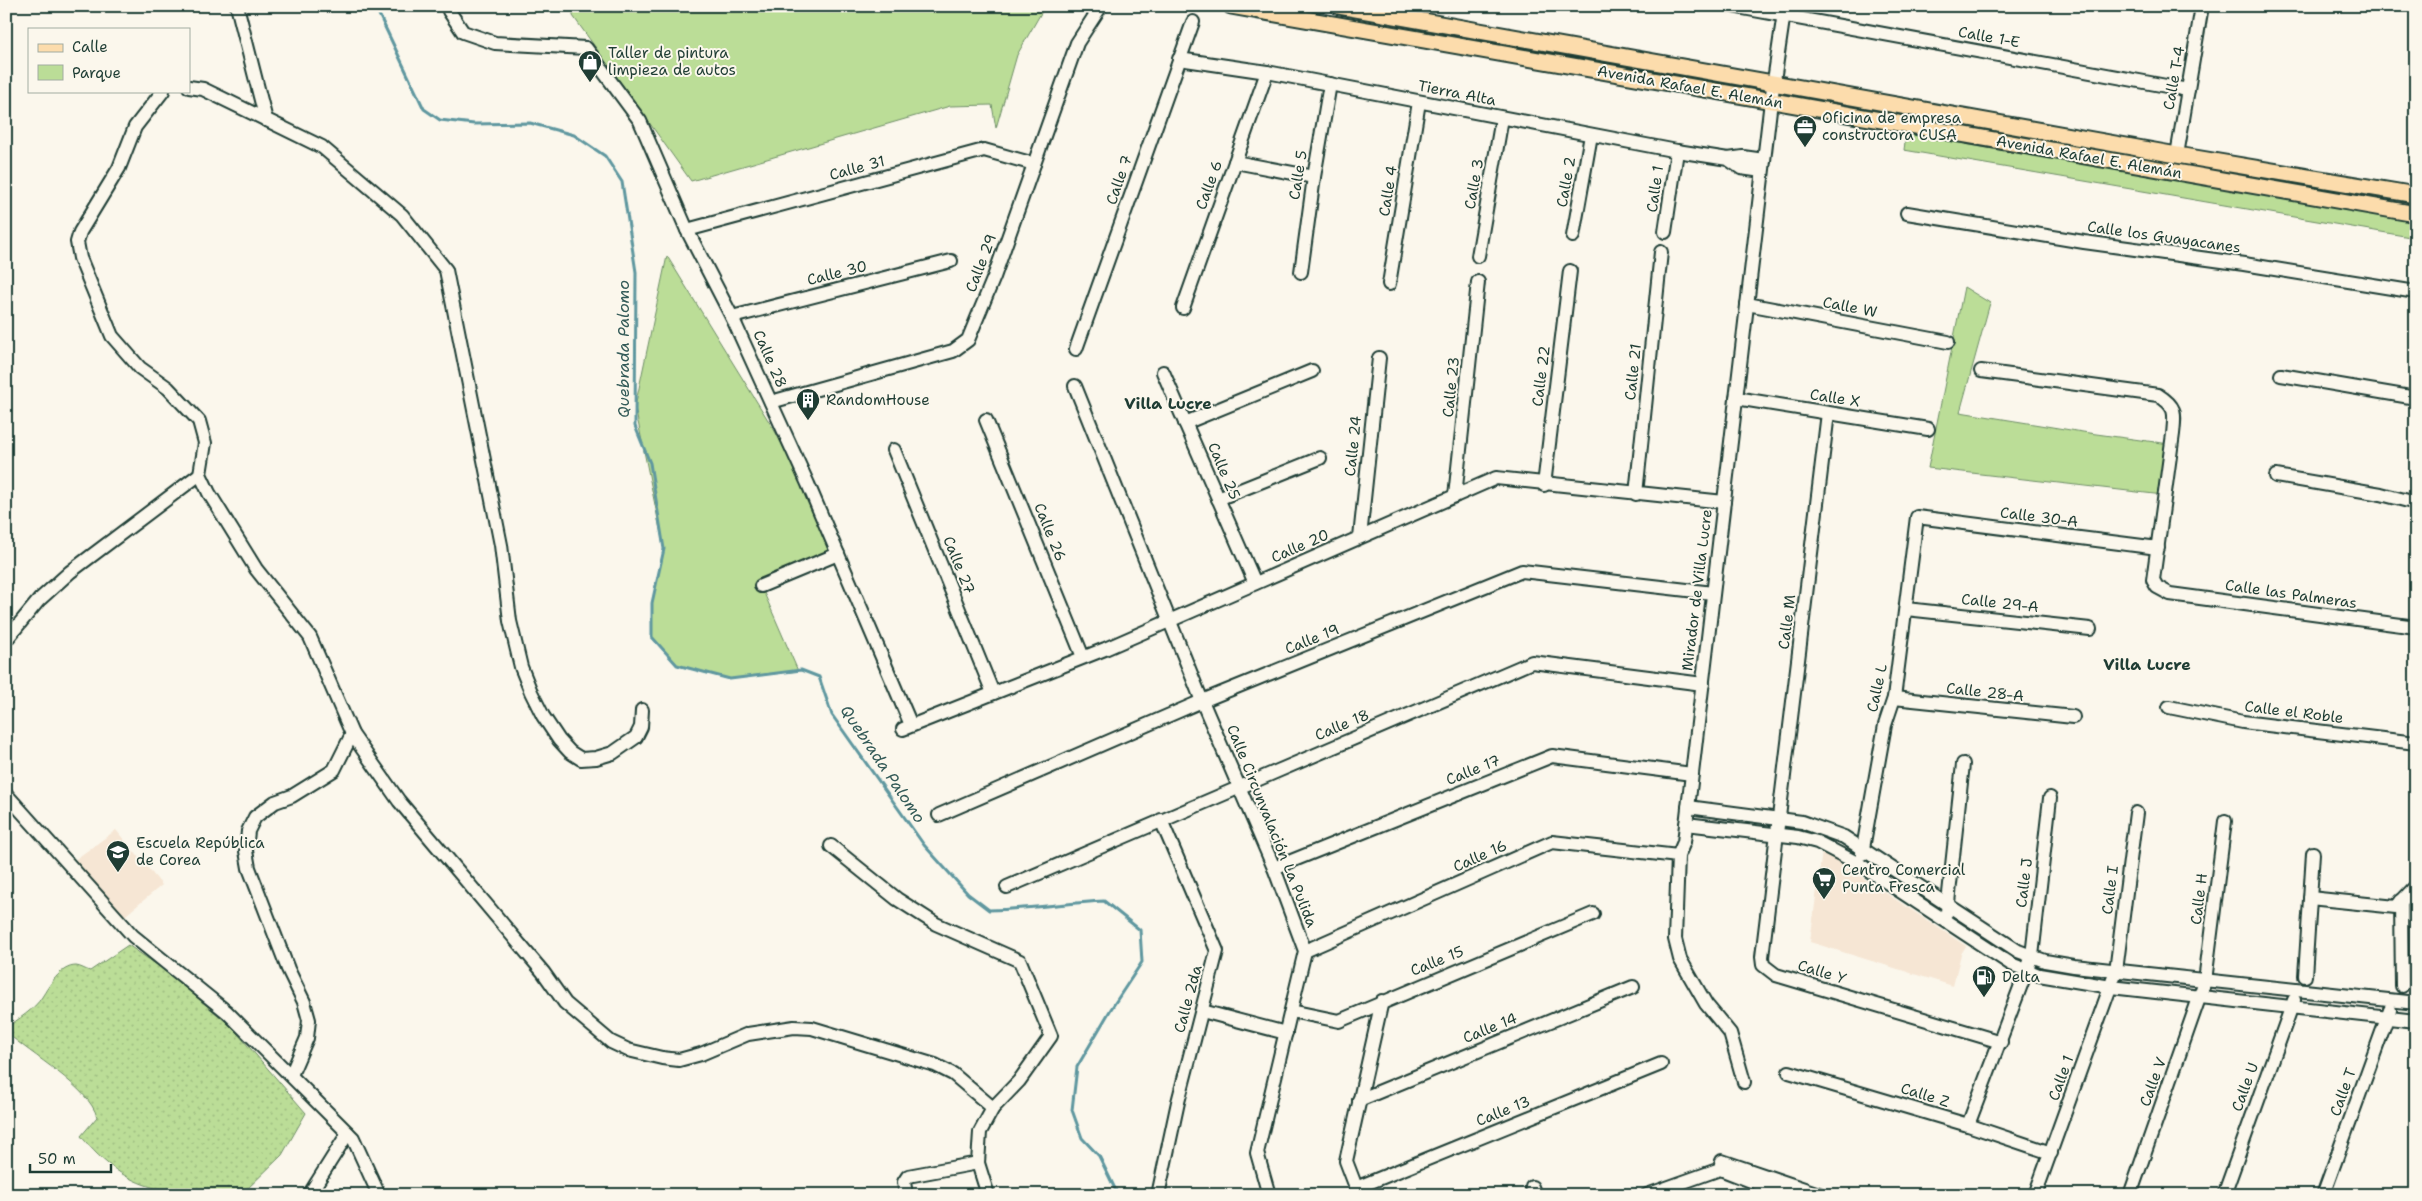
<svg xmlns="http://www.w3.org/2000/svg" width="2422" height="1201" font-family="'Shantell Sans',sans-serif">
	<defs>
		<pattern id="grass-dots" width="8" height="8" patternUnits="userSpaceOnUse" patternTransform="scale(1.25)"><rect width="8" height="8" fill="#bbdd97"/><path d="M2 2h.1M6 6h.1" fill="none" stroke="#a0bf83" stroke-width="1.8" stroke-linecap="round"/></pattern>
	</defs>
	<rect width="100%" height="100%" fill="#fbf7ec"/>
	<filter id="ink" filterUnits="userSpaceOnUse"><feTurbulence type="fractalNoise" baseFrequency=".02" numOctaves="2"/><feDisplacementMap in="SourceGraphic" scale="10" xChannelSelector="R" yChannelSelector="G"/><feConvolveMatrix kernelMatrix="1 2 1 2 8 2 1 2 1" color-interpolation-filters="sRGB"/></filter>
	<g filter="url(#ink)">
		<g fill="#f6e6d4">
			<polygon points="116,830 162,885 121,919 73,861"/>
			<polygon points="1822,851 1966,946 1961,954 1953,986 1810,942"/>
		</g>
		<path fill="url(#grass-dots)" stroke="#6d8d66" d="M 128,945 L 163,969 L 231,1026 L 306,1113 L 282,1155 L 241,1195 C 172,1195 127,1194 81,1136 L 97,1117 C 90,1088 30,1054 6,1032 L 6,1028 C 18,1019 34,1010 42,997 C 49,986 60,966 76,966 C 80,966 86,970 90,971 Z"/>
		<g fill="#bbdd97" stroke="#6d8d66">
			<polygon points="573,6 1045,6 1017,55 996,128 992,105 950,106 691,181 573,16"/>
			<polygon points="1906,134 2416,220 2416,238 1904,150"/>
			<polygon points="667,256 776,433 838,554 761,586 798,671 730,679 677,665 652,637 652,603 664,549 635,407"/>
			<polygon points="1964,287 1990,303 1960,412 2089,433 2177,445 2172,496 1928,468"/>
		</g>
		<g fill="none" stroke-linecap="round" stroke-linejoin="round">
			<path stroke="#5e979f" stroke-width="3" d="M 375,6 L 424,109 L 440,120 L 474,124 L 530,123 L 574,135 L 605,156 L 622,182 L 636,272 L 635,426 L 650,463 L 664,549 L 652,603 L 652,637 L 677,665 L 730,679 L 801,670 L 819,677 L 832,715 L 924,845 L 968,894 L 989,910 C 1028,909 1066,903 1104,901 L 1140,930 L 1142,962 L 1111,1009 L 1077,1067 L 1072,1110 L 1082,1138 L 1099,1156 L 1118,1195"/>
			<g stroke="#1f3d34" stroke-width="16">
				<g id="minor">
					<polyline points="237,6 266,120"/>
					<polyline points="449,6 449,11 463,32 495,43 586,48 640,121 687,230 732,317 808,484 911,725"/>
					<polyline points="1732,6 2188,90"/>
					<polyline points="1179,59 1267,72 1677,151 1728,159 1743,157 1764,160"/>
					<polyline points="189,87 203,89 322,147 402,215 446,270 501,545 510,621 521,667 531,692 543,716 559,740 570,752 581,759 596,758 613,753 636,737 641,727 642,710"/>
					<polyline points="163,91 135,127 119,168 80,232 77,242 80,258 112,336 140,368 168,388 199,421 205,443 200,474 209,493 256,569 310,637 352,734 399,801 543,972 565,1003 611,1042 628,1050 662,1058 679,1060 701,1054 748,1034 794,1027 812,1028 935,1065 953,1074 993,1108"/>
					<polyline points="2177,155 2202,6"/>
					<polyline points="1728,159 1741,168 1762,171"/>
					<polyline points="1235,162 1314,177"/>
					<polyline points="1907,213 2084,242 2244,264 2416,292"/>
					<polyline points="687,230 984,150 1034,164"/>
					<polyline points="1665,232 1677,151"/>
					<polyline points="1573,236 1591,135"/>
					<polyline points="1478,256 1502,118"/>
					<polyline points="1301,272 1314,177 1330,84"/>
					<polyline points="1389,284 1419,102"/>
					<polyline points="1747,304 1948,342"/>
					<polyline points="1183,308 1267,72"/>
					<polyline points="732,317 951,261"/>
					<polyline points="1076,349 1193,22"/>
					<path d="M 1981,371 L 2158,395 C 2177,407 2175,413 2173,434 L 2153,580 L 2157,587 L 2170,594 L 2416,627"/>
					<polyline points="1163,372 1255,583"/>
					<polyline points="2281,375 2416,398"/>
					<polyline points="1075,386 1202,701 1274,868 1305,951 1257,1153 1269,1195"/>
					<polyline points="1736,398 1928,429"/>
					<polyline points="771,402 953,351 968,340 994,277 1077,43 1101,6"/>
					<polyline points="1828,413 1762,957 1763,965 1776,975 2001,1042"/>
					<polyline points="986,420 1083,657"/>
					<polyline points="1185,423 1312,371"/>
					<polyline points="894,450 993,693"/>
					<polyline points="2276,476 2381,494 2416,503"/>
					<polyline points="1544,485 1570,271"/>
					<polyline points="1636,494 1661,252"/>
					<polyline points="1455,496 1478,282"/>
					<polyline points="1218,499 1320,458"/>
					<polyline points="1360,537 1379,358"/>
					<polyline points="761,586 838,554"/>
					<polyline points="1906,609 2090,629"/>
					<polyline points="6,640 39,600 70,572 200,474"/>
					<polyline points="1894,698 2073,717"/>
					<polyline points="2169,707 2243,722 2416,743"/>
					<polyline points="903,729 1105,649 1496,478 1724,502"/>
					<polyline points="6,794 133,936 227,1012 353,1138 379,1195"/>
					<polyline points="1688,807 1802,822 1844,837 2018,951 2045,961 2074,966 2416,1003"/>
					<polyline points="939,815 1202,701 1522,571 1713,593"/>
					<polyline points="1686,824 1798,837 1817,842 1859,864 2011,964 2039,975 2111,987 2416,1021"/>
					<polyline points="831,846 897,899 936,924 1020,961 1051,1036 1019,1081 993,1108 980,1132 978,1163 988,1195"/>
					<polyline points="1862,854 1885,725 1894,698 1917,517 2158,548"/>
					<polyline points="1274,868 1552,756 1692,774"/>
					<polyline points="1007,887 1532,662 1703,684"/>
					<polyline points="2310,898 2396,907 2416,886"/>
					<polyline points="2401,901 2402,986"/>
					<polyline points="1947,912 1963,764"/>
					<polyline points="1305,951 1552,842 1678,856"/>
					<polyline points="2305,976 2313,853"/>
					<polyline points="1202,1011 1286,1033"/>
					<polyline points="1291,1011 1339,1021 1593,914"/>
					<polyline points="1789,1072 1968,1125 2051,1153"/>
					<polyline points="291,1075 307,1038 309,1020 304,1002 288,969 249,868 246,851 248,831 255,817 275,802 292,796 334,770 352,734"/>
					<polyline points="1744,1082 1730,1033 1706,1004 1680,959 1675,939 1678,856 1684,842 1771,101 1785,6"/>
					<polyline points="1359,1100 1633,987"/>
					<polyline points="1968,1125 2032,956 2050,798"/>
					<polyline points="1721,1164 1722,1161 1822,1195"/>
					<polyline points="1532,1187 1535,1195"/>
					<polyline points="1356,1188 1661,1064"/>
					<polyline points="309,1195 348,1133"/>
					<polyline points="906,1195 904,1182 908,1176 978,1163"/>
					<polyline points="1158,1195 1178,1102 1217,951 1161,820"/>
					<polyline points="1359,1195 1346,1161 1382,1001"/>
					<polyline points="1647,1195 1720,1169 1787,1195"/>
					<polyline points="2035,1195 2116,971 2136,813"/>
					<polyline points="2130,1195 2205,981 2225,821"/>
					<polyline points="2224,1195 2294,1000"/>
					<polyline points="2323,1195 2390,1010"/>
				</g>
			</g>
			<g stroke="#1f3d34" stroke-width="19">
				<g id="major">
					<polyline points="1231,6 2416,214"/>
					<polyline points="1339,6 2177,155 2416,195"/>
				</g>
			</g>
			<use href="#minor" stroke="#fbf7ec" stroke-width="12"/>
			<use href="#major" stroke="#fcdcac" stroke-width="15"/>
		</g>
	</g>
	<defs>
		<g id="shop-pin" transform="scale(1.25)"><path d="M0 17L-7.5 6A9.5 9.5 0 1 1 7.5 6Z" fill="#1f3d34" stroke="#fbf7ec"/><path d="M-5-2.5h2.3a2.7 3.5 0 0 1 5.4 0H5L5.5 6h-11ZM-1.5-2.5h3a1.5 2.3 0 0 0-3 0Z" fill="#fff"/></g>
		<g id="office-pin" transform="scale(1.25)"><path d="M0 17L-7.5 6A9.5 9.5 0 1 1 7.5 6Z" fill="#1f3d34" stroke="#fbf7ec"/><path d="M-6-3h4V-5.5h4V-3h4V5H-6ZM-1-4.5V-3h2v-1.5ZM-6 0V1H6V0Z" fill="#fff"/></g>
		<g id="building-pin" transform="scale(1.25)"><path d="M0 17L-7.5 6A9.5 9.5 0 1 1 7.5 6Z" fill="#1f3d34" stroke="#fbf7ec"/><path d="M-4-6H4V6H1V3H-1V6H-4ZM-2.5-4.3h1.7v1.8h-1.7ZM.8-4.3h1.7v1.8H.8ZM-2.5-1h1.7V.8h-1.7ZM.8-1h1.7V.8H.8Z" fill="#fff"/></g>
		<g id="school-pin" transform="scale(1.25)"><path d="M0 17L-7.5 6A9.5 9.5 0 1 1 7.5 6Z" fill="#1f3d34" stroke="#fbf7ec"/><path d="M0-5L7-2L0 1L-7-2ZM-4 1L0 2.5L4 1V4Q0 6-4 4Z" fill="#fff"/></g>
		<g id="supermarket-pin" transform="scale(1.25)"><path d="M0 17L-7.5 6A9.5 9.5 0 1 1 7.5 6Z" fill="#1f3d34" stroke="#fbf7ec"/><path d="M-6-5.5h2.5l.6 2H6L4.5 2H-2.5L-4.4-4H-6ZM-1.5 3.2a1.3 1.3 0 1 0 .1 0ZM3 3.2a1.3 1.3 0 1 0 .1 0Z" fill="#fff"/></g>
		<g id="fuel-pin" transform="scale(1.25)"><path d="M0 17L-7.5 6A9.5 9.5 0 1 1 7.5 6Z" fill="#1f3d34" stroke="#fbf7ec"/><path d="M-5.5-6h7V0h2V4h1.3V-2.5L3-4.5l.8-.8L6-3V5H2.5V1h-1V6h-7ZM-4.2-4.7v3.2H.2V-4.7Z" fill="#fff"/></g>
	</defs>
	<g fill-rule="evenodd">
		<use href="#shop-pin" x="590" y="62"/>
		<use href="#office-pin" x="1805" y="127"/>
		<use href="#building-pin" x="808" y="400"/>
		<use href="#school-pin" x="118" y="852"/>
		<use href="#supermarket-pin" x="1824" y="879"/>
		<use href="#fuel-pin" x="1984" y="977"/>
	</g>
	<g text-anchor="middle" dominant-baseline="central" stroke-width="4" stroke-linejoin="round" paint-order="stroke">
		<g font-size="15" fill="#1f3d34" stroke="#fbf7ec">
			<text transform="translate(1989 37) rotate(10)">Calle 1-E</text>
			<text transform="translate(2174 78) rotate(-80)">Calle T-4</text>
			<text transform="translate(1690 87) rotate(10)">Avenida Rafael E. Alemán</text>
			<text transform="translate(1457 93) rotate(11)">Tierra Alta</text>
			<text transform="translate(2089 157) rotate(10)">Avenida Rafael E. Alemán</text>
			<text transform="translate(857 168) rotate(-15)">Calle 31</text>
			<text transform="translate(1298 175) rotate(-81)">Calle 5</text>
			<text transform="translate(1119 180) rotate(-71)">Calle 7</text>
			<text transform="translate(1566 182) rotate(-80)">Calle 2</text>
			<text transform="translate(1474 184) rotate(-80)">Calle 3</text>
			<text transform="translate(1209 185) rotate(-70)">Calle 6</text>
			<text transform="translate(1655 189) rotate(-82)">Calle 1</text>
			<text transform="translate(1388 191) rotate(-81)">Calle 4</text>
			<text transform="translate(2164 237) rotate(8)">Calle los Guayacanes</text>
			<text transform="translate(981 263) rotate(-69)">Calle 29</text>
			<text transform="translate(837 273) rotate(-14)">Calle 30</text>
			<text transform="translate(1850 307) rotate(11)">Calle W</text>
			<text transform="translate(770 359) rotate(66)">Calle 28</text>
			<text transform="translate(1633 372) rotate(-84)">Calle 21</text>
			<text transform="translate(1541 376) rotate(-83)">Calle 22</text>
			<text transform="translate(1451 387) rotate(-84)">Calle 23</text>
			<text transform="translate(1835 398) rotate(9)">Calle X</text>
			<text transform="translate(1353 446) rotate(-84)">Calle 24</text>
			<text transform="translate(1224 471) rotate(67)">Calle 25</text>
			<text transform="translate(2039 517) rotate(7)">Calle 30-A</text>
			<text transform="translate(1050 532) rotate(68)">Calle 26</text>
			<text transform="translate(1300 546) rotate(-24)">Calle 20</text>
			<text transform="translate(959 565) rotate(68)">Calle 27</text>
			<text transform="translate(1697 590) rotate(-83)">Mirador de Villa Lucre</text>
			<text transform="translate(2291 594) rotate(8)">Calle las Palmeras</text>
			<text transform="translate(2000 603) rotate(6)">Calle 29-A</text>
			<text transform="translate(1787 622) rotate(-83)">Calle M</text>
			<text transform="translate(1312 639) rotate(-22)">Calle 19</text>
			<text transform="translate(1877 688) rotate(-78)">Calle L</text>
			<text transform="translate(1985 692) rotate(6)">Calle 28-A</text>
			<text transform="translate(2294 712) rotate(7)">Calle el Roble</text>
			<text transform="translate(1342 725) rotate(-23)">Calle 18</text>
			<text transform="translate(1473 770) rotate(-22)">Calle 17</text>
			<text transform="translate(1272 826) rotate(68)">Calle Circunvalación La Pulida</text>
			<text transform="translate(1480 856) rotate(-24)">Calle 16</text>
			<text transform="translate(2024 883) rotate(-83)">Calle J</text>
			<text transform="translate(2110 890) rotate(-83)">Calle I</text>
			<text transform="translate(2199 899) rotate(-83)">Calle H</text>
			<text transform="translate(1437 961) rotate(-22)">Calle 15</text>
			<text transform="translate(1822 972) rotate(17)">Calle Y</text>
			<text transform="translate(1188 999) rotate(-75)">Calle 2da</text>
			<text transform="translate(1490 1028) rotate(-22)">Calle 14</text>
			<text transform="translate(2061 1078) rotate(-70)">Calle 1</text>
			<text transform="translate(2153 1082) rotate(-70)">Calle V</text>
			<text transform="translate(2245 1087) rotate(-70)">Calle U</text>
			<text transform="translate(2343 1092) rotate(-70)">Calle T</text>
			<text transform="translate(1925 1095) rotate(17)">Calle Z</text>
			<text transform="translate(1503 1111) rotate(-22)">Calle 13</text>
		</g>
		<g font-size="15" fill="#1f3d34" stroke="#fbf7ec" text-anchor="start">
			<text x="608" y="53">Taller de pintura<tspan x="608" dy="17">limpieza de autos</tspan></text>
			<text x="1822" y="118">Oficina de empresa<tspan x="1822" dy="17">constructora CUSA</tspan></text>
			<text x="826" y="400">RandomHouse</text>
			<text x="136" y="843">Escuela República<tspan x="136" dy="17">de Corea</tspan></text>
			<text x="1842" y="870">Centro Comercial<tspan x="1842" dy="17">Punta Fresca</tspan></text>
			<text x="2002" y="977">Delta</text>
		</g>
		<g font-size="16" font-style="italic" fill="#345b58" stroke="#fbf7ec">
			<text transform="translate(623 349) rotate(-90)">Quebrada Palomo</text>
			<text transform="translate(883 764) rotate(56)">Quebrada Palomo</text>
		</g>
		<g font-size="16" font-weight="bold" fill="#1f3d34" stroke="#fbf7ec">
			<text x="1168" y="403">Villa Lucre</text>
			<text x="2147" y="664">Villa Lucre</text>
		</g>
	</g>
	<rect width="2422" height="1201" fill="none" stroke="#fbf7ec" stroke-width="25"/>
	<rect x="12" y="12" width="2397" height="1176" fill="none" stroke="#1f3d34" stroke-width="2" filter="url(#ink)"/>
	<rect x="28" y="28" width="162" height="65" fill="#fbf7ec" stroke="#a3ada2"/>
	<rect x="38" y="44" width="25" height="8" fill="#fcdcac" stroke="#a3ada2"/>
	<text x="72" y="52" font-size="15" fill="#1f3d34">Calle</text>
	<rect x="38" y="65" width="25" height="15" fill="#bbdd97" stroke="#a3ada2"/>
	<text x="72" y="78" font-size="15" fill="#1f3d34">Parque</text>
	<path d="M30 1164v8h81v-8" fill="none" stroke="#1f3d34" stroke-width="2.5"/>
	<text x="38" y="1164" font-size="15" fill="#1f3d34" stroke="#fbf7ec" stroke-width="4" paint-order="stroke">50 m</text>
</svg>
